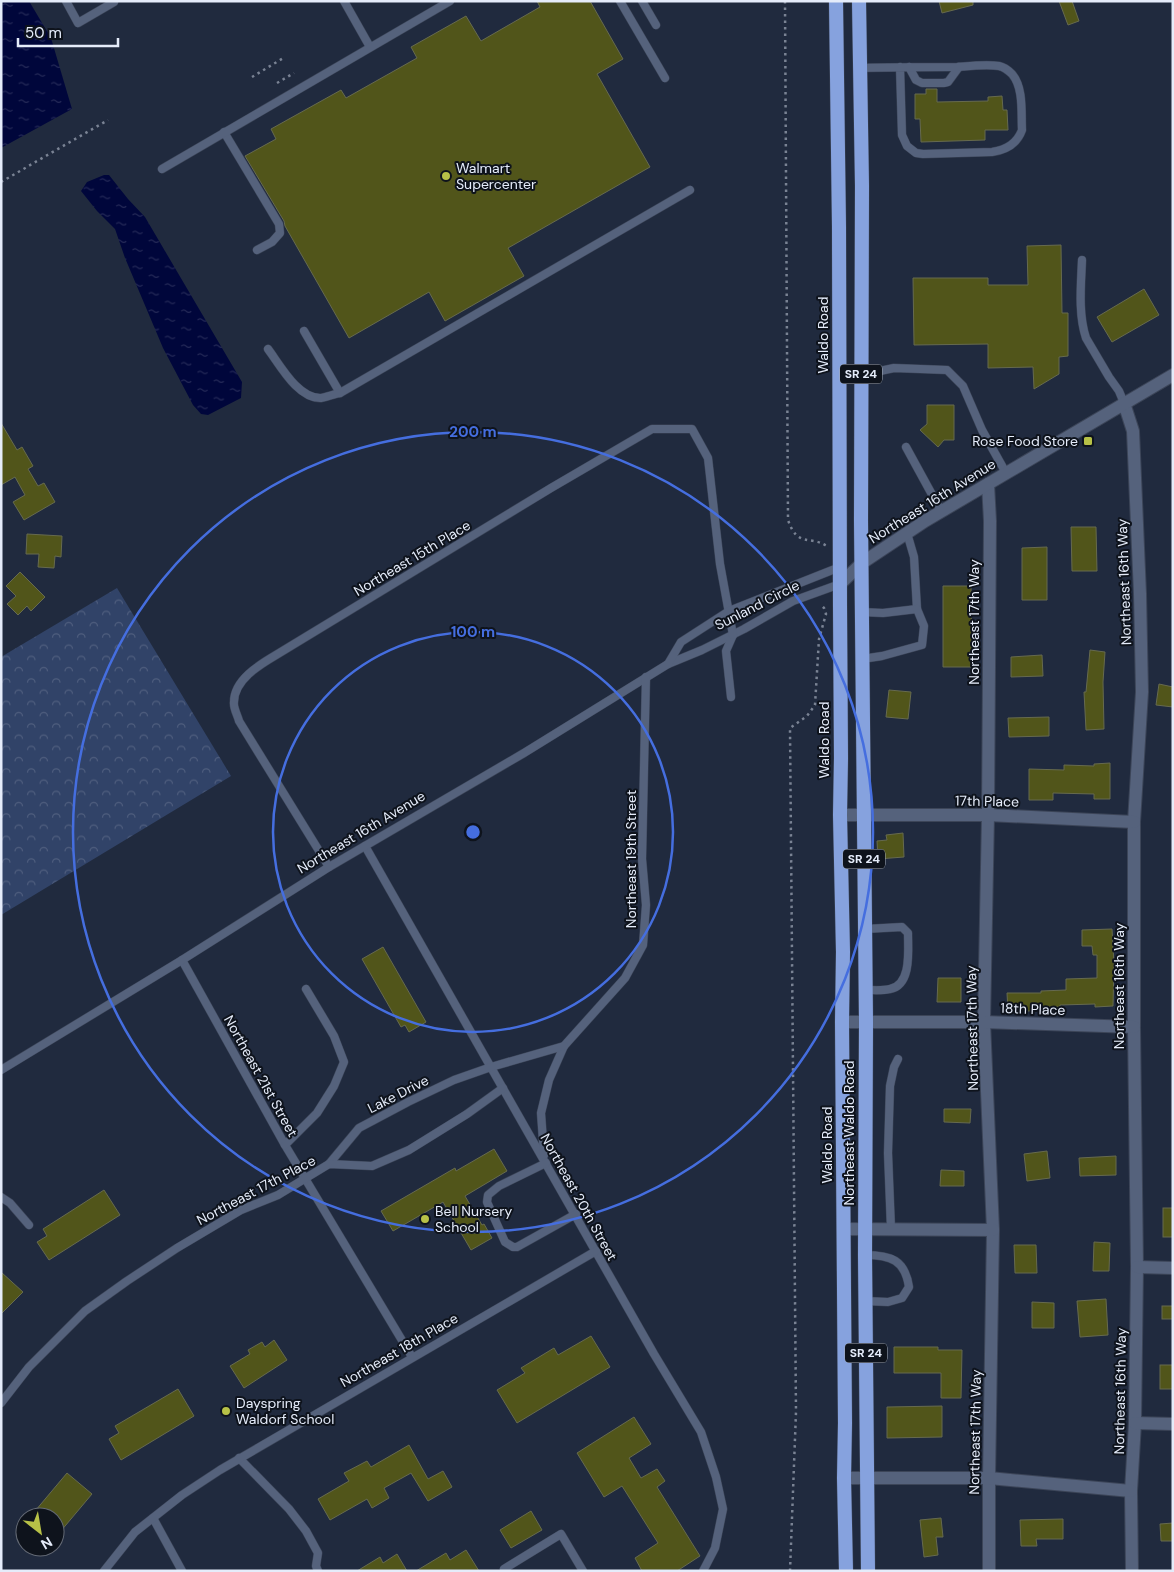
<svg xmlns="http://www.w3.org/2000/svg" width="1174" height="1572" font-family="'DM Sans',sans-serif">
	<defs>
		<pattern id="forest-crowns" width="20" height="18" patternUnits="userSpaceOnUse" patternTransform="scale(1.25)"><rect width="20" height="18" fill="#314368"/><path d="M2 6a3 3 0 1 1 6 0M12 15a3 3 0 1 1 6 0" fill="none" stroke="#4f5e7e"/></pattern>
		<pattern id="water-ripples" width="26" height="14" patternUnits="userSpaceOnUse" patternTransform="scale(1.25)"><rect width="26" height="14" fill="#00063b"/><path d="M2 4q2-2 4 0t4 0M15 11q2-2 4 0t4 0" fill="none" stroke="#252a58"/></pattern>
	</defs>
	<rect width="100%" height="100%" fill="#202a3e"/>
	<polygon fill="url(#forest-crowns)" points="117,588 231,776 1,915 1,657"/>
	<g fill="url(#water-ripples)">
		<polygon points="1,1 29,1 51,38 72,109 1,148"/>
		<polygon points="104,175 109,175 128,199 145,217 242,382 241,398 208,415 201,414 193,405 163,348 125,258 115,229 97,211 81,191 87,182"/>
	</g>
	<g fill="#51551a" stroke="#666a4f">
		<polygon points="537,1 590,1 623,59 597,74 650,167 508,248 524,276 445,321 429,292 349,338 285,226 284,221 245,156 276,139 271,129 341,90 346,98 417,58 411,47 466,16 481,41 540,7"/>
		<polygon points="939,1 973,1 973,5 942,13"/>
		<polygon points="1059,1 1072,1 1079,21 1068,25"/>
		<polygon points="926,89 937,89 937,102 988,101 988,97 1002,96 1003,110 1007,110 1008,130 985,130 985,140 921,142 920,119 915,119 915,94 926,94"/>
		<polygon points="1061,245 1062,313 1068,313 1068,356 1059,357 1059,374 1034,389 1033,367 988,368 988,344 914,345 913,278 988,278 988,285 1028,285 1027,246"/>
		<polygon points="1144,289 1159,315 1112,342 1097,317"/>
		<polygon points="927,405 954,405 954,440 944,440 938,447 920,430 927,424"/>
		<polygon points="1,423 17,450 22,447 33,466 28,469 38,486 44,483 55,502 24,520 13,502 25,495 15,477 1,485"/>
		<polygon points="1071,527 1096,527 1097,571 1072,571"/>
		<polygon points="27,534 62,536 61,557 55,556 54,568 38,567 39,554 26,554"/>
		<polygon points="1047,547 1047,600 1022,600 1022,548"/>
		<polygon points="20,572 45,597 31,611 27,606 18,615 7,604 16,596 6,586"/>
		<polygon points="943,586 971,586 972,667 943,667"/>
		<polygon points="1090,650 1105,652 1103,682 1104,729 1086,730 1084,692 1086,692"/>
		<polygon points="1042,655 1043,676 1011,677 1011,657"/>
		<polygon points="1159,684 1173,687 1173,707 1156,705"/>
		<polygon points="889,690 911,692 908,719 886,717"/>
		<polygon points="1049,717 1049,736 1009,737 1008,718"/>
		<polygon points="1110,763 1110,799 1094,799 1094,794 1053,793 1053,800 1029,800 1029,769 1064,770 1064,765 1094,766 1094,764"/>
		<polygon points="903,833 904,857 878,859 877,841 887,840 886,835"/>
		<polygon points="1112,929 1114,964 1113,1006 1095,1007 1095,1004 1060,1005 1060,1007 1037,1007 1037,1011 1008,1011 1007,993 1041,993 1041,991 1066,990 1066,979 1097,978 1097,955 1093,955 1092,946 1082,946 1082,930"/>
		<polygon points="383,947 426,1022 409,1032 405,1025 401,1027 362,959"/>
		<polygon points="938,978 961,978 961,1002 937,1002"/>
		<polygon points="944,1109 971,1109 970,1123 944,1122"/>
		<polygon points="494,1149 507,1171 465,1196 482,1225 484,1224 492,1238 471,1250 443,1202 393,1231 381,1211 455,1168 456,1171"/>
		<polygon points="1047,1151 1050,1178 1027,1181 1024,1154"/>
		<polygon points="1116,1156 1116,1175 1080,1176 1079,1158"/>
		<polygon points="941,1170 964,1171 964,1186 940,1186"/>
		<polygon points="104,1190 120,1215 49,1260 37,1242 47,1236 43,1229"/>
		<rect x="1163" y="1208" width="10" height="29"/>
		<polygon points="1094,1242 1110,1243 1109,1271 1093,1271"/>
		<polygon points="1014,1245 1036,1245 1037,1273 1015,1273"/>
		<polygon points="1,1272 23,1292 1,1314"/>
		<polygon points="1106,1299 1108,1335 1080,1337 1077,1301"/>
		<polygon points="1032,1302 1054,1303 1054,1328 1032,1328"/>
		<rect x="1162" y="1306" width="11" height="13"/>
		<polygon points="591,1336 610,1367 517,1423 497,1390 525,1373 521,1368 554,1348 558,1355"/>
		<polygon points="274,1340 287,1360 244,1388 230,1366 250,1354 248,1350 262,1342 265,1347"/>
		<polygon points="894,1347 938,1347 938,1350 962,1350 961,1398 941,1398 941,1373 894,1373"/>
		<rect x="1160" y="1365" width="13" height="24"/>
		<polygon points="178,1389 194,1416 121,1460 109,1439 119,1433 115,1426"/>
		<polygon points="942,1406 942,1437 887,1438 887,1407"/>
		<polygon points="634,1417 651,1444 629,1458 641,1478 657,1469 665,1481 657,1487 700,1556 677,1571 642,1571 635,1558 658,1543 622,1486 604,1497 577,1453"/>
		<polygon points="409,1445 428,1479 443,1471 452,1487 428,1501 411,1473 384,1488 389,1498 372,1508 367,1499 330,1520 318,1499 349,1481 344,1473 367,1461 371,1467"/>
		<polygon points="67,1473 92,1494 55,1538 55,1517 30,1517"/>
		<polygon points="531,1511 542,1530 511,1548 500,1530"/>
		<polygon points="941,1518 943,1537 936,1537 938,1555 924,1557 920,1520"/>
		<polygon points="1063,1519 1063,1539 1036,1539 1037,1546 1021,1546 1020,1520"/>
		<polygon points="1173,1523 1173,1541 1161,1541 1160,1524"/>
		<polygon points="466,1550 479,1571 416,1571 446,1553 450,1560"/>
		<polygon points="397,1554 407,1571 357,1571 380,1557 383,1563"/>
	</g>
	<g fill="none" stroke-linecap="round" stroke-linejoin="round">
		<g stroke="#3c4558" stroke-width="9">
			<g id="service">
				<polyline points="66,1 78,23 114,2"/>
				<polyline points="344,1 370,47"/>
				<polyline points="620,1 665,78"/>
				<polyline points="642,1 656,25"/>
				<polyline points="909,67 916,80 922,83 944,83 948,82 959,67"/>
				<path d="M 860,68 C 892,67 924,67 957,67 C 970,66 986,64 999,66 C 1004,67 1008,70 1012,74 C 1024,88 1021,113 1022,130 C 1017,144 1006,150 992,152 L 923,154 L 916,153 L 907,146 L 902,135 L 900,67"/>
				<polyline points="224,132 279,224 280,233 272,242 257,250"/>
				<polyline points="162,169 450,1"/>
				<path d="M 1082,260 C 1081,285 1078,314 1086,338 L 1109,377 L 1119,391 L 1124,403"/>
				<polyline points="304,331 340,393"/>
				<path d="M 268,349 C 280,365 298,399 321,398 C 327,397 334,394 340,393 L 690,190"/>
				<polyline points="861,375 894,368 947,370 963,386 982,430 1006,473"/>
				<polyline points="906,447 941,511"/>
				<polyline points="862,612 883,613 917,609 914,557 907,533"/>
				<polyline points="862,659 882,656 922,645 924,626 917,609"/>
				<polyline points="668,664 702,650 744,629 793,601 840,584"/>
				<polyline points="731,697 726,651 733,635"/>
				<polyline points="365,846 654,1354 701,1432 716,1477 723,1509 715,1548 703,1571"/>
				<path d="M 329,867 L 239,721 C 238,716 233,708 234,702 C 234,680 259,665 276,655 L 551,488 L 652,429 L 692,429 L 708,458 L 720,564 L 733,635"/>
				<path d="M 865,929 L 902,927 L 908,933 C 908,950 912,985 890,989 C 882,991 873,990 866,990"/>
				<polyline points="182,960 285,1145 412,1357"/>
				<polyline points="1,1070 182,960 329,867 524,753 668,664 681,642 729,611 840,567"/>
				<polyline points="285,1145 317,1113 334,1086 344,1062 334,1036 306,989"/>
				<polyline points="544,1155 541,1113 549,1080 564,1046 625,978 643,945 646,905 642,859 646,677"/>
				<polyline points="546,1163 499,1186 488,1195 487,1202 505,1242 513,1247 517,1247 576,1214"/>
				<polyline points="329,1164 359,1128 408,1102 454,1080 491,1067 564,1046"/>
				<polyline points="1,1197 10,1203 29,1225"/>
				<polyline points="891,1229 888,1153 890,1086 894,1067 898,1059"/>
				<path d="M 865,1255 C 891,1255 905,1260 909,1287 L 902,1298 L 888,1302 L 865,1301"/>
				<polyline points="1,1403 29,1367 85,1311 127,1281 177,1248 241,1210 278,1195 329,1164 372,1166 409,1150 467,1114 503,1088"/>
				<polyline points="239,1458 289,1509 306,1531 318,1553 316,1566 318,1571"/>
				<polyline points="153,1518 182,1571"/>
				<polyline points="504,1569 561,1534 583,1571"/>
				<polyline points="104,1571 135,1532 182,1495 220,1470 596,1251"/>
			</g>
		</g>
		<g stroke="#3c4558" stroke-width="14">
			<g id="minor">
				<polyline points="1124,403 1133,431 1140,594 1142,692 1134,822 1134,1027 1137,1267 1135,1423 1131,1491 1132,1571"/>
				<polyline points="988,484 990,521 988,815 984,1022 993,1230 989,1478 989,1571"/>
				<polyline points="840,815 988,815 1134,822"/>
				<polyline points="842,1022 984,1022 1134,1027"/>
				<polyline points="843,1229 993,1230"/>
				<polyline points="1137,1267 1173,1268"/>
				<polyline points="1135,1423 1173,1424"/>
				<polyline points="844,1478 989,1478 1131,1491"/>
			</g>
		</g>
		<g stroke="#3c4558" stroke-width="14">
			<polyline id="tertiary" points="840,584 862,563 925,521 1173,375"/>
		</g>
		<g stroke="#3c4558" stroke-width="15">
			<g id="trunk">
				<polyline points="836,1 839,227 840,606 841,758 840,815 843,952 842,1022 845,1423 844,1478 846,1571"/>
				<polyline points="859,1 862,186 861,521 866,1022 865,1255 868,1571"/>
			</g>
		</g>
		<g stroke="#7a8394" stroke-width="2.5" stroke-dasharray="2.5 4" stroke-linecap="butt">
			<path d="M 785,1 L 788,520 C 798,549 810,534 828,547"/>
			<polyline points="252,77 285,57"/>
			<polyline points="277,83 294,73"/>
			<polyline points="1,182 108,120"/>
			<polyline points="790,1571 796,1412 790,728 807,716 815,705 819,639 826,614 824,608 821,605"/>
		</g>
		<use href="#service" stroke="#55627c" stroke-width="8"/>
		<use href="#minor" stroke="#55627c" stroke-width="12"/>
		<use href="#tertiary" stroke="#55627c" stroke-width="12"/>
		<use href="#trunk" stroke="#86a2de" stroke-width="14"/>
	</g>
	<g fill="none" stroke="#456edf" stroke-width="2.5">
		<circle cx="473" cy="832" r="200"/>
		<circle cx="473" cy="832" r="400"/>
	</g>
	<g fill="#b7c147" stroke="#0e131c" stroke-width="2">
		<circle cx="446" cy="176" r="5"/>
		<rect x="1083" y="436" width="10" height="10" rx="2.5"/>
		<circle cx="425" cy="1219" r="5"/>
		<circle cx="226" cy="1411" r="5"/>
	</g>
	<g text-anchor="middle" dominant-baseline="central" stroke-width="4" stroke-linejoin="round" paint-order="stroke">
		<g fill="#0e131c" stroke="#a4abb7" stroke-width="1">
			<rect x="840" y="364.5" width="42" height="19" rx="4"/>
			<rect x="843" y="849.5" width="42" height="19" rx="4"/>
			<rect x="845" y="1343.5" width="42" height="19" rx="4"/>
		</g>
		<g font-size="12" font-weight="bold" fill="#e5ecfa">
			<text x="861" y="374">SR 24</text>
			<text x="864" y="859">SR 24</text>
			<text x="866" y="1353">SR 24</text>
		</g>
		<g font-size="14" fill="#e5ecfa" stroke="#0e131c" text-anchor="start">
			<text x="456" y="168">Walmart<tspan x="456" dy="16">Supercenter</tspan></text>
			<text x="1078" y="441" text-anchor="end">Rose Food Store</text>
			<text x="435" y="1211">Bell Nursery<tspan x="435" dy="16">School</tspan></text>
			<text x="236" y="1403">Dayspring<tspan x="236" dy="16">Waldorf School</tspan></text>
		</g>
		<g font-size="14" fill="#e5ecfa" stroke="#0e131c">
			<text transform="translate(823 335) rotate(-90)">Waldo Road</text>
			<text transform="translate(932 501) rotate(-32)">Northeast 16th Avenue</text>
			<text transform="translate(412 558) rotate(-31)">Northeast 15th Place</text>
			<text transform="translate(1124 582) rotate(-92)">Northeast 16th Way</text>
			<text transform="translate(757 605) rotate(-27)">Sunland Circle</text>
			<text transform="translate(974 622) rotate(-90)">Northeast 17th Way</text>
			<text transform="translate(824 740) rotate(-90)">Waldo Road</text>
			<text transform="translate(987 801) rotate(1)">17th Place</text>
			<text transform="translate(361 832) rotate(-31)">Northeast 16th Avenue</text>
			<text transform="translate(631 859) rotate(-90)">Northeast 19th Street</text>
			<text transform="translate(1119 986) rotate(-90)">Northeast 16th Way</text>
			<text transform="translate(1033 1009) rotate(2)">18th Place</text>
			<text transform="translate(972 1028) rotate(-91)">Northeast 17th Way</text>
			<text transform="translate(261 1076) rotate(61)">Northeast 21st Street</text>
			<text transform="translate(398 1094) rotate(-27)">Lake Drive</text>
			<text transform="translate(849 1133) rotate(-90)">Northeast Waldo Road</text>
			<text transform="translate(827 1145) rotate(-90)">Waldo Road</text>
			<text transform="translate(256 1190) rotate(-28)">Northeast 17th Place</text>
			<text transform="translate(579 1197) rotate(61)">Northeast 20th Street</text>
			<text transform="translate(399 1350) rotate(-30)">Northeast 18th Place</text>
			<text transform="translate(1120 1391) rotate(-89)">Northeast 16th Way</text>
			<text transform="translate(975 1432) rotate(-89)">Northeast 17th Way</text>
		</g>
	</g>
	<circle cx="473" cy="832" r="8" fill="#456edf" stroke="#0e131c" stroke-width="2.5"/>
	<g font-size="15" text-anchor="middle" font-weight="bold" fill="#456edf" stroke="#0e131c" stroke-width="4" stroke-linejoin="round" paint-order="stroke">
		<text x="473" y="437">200 m</text>
		<text x="473" y="637">100 m</text>
	</g>
	<rect width="1174" height="1572" fill="none" stroke="#e5ecfa" stroke-width="5"/>
	<g transform="translate(40 1532) rotate(149)"><circle r="24" fill="#0e131c" stroke="#646a75"/>
	<path d="M0-4L9 19L0 12L-9 19Z" fill="#b7c147"/>
	<text y="-8" font-size="14" font-weight="bold" text-anchor="middle" fill="#e5ecfa">N</text>
	</g>
	<path d="M18 38v8h100v-8" fill="none" stroke="#e5ecfa" stroke-width="2.5"/>
	<text x="25" y="38" font-size="15" fill="#e5ecfa" stroke="#0e131c" stroke-width="4" paint-order="stroke">50 m</text>
</svg>
